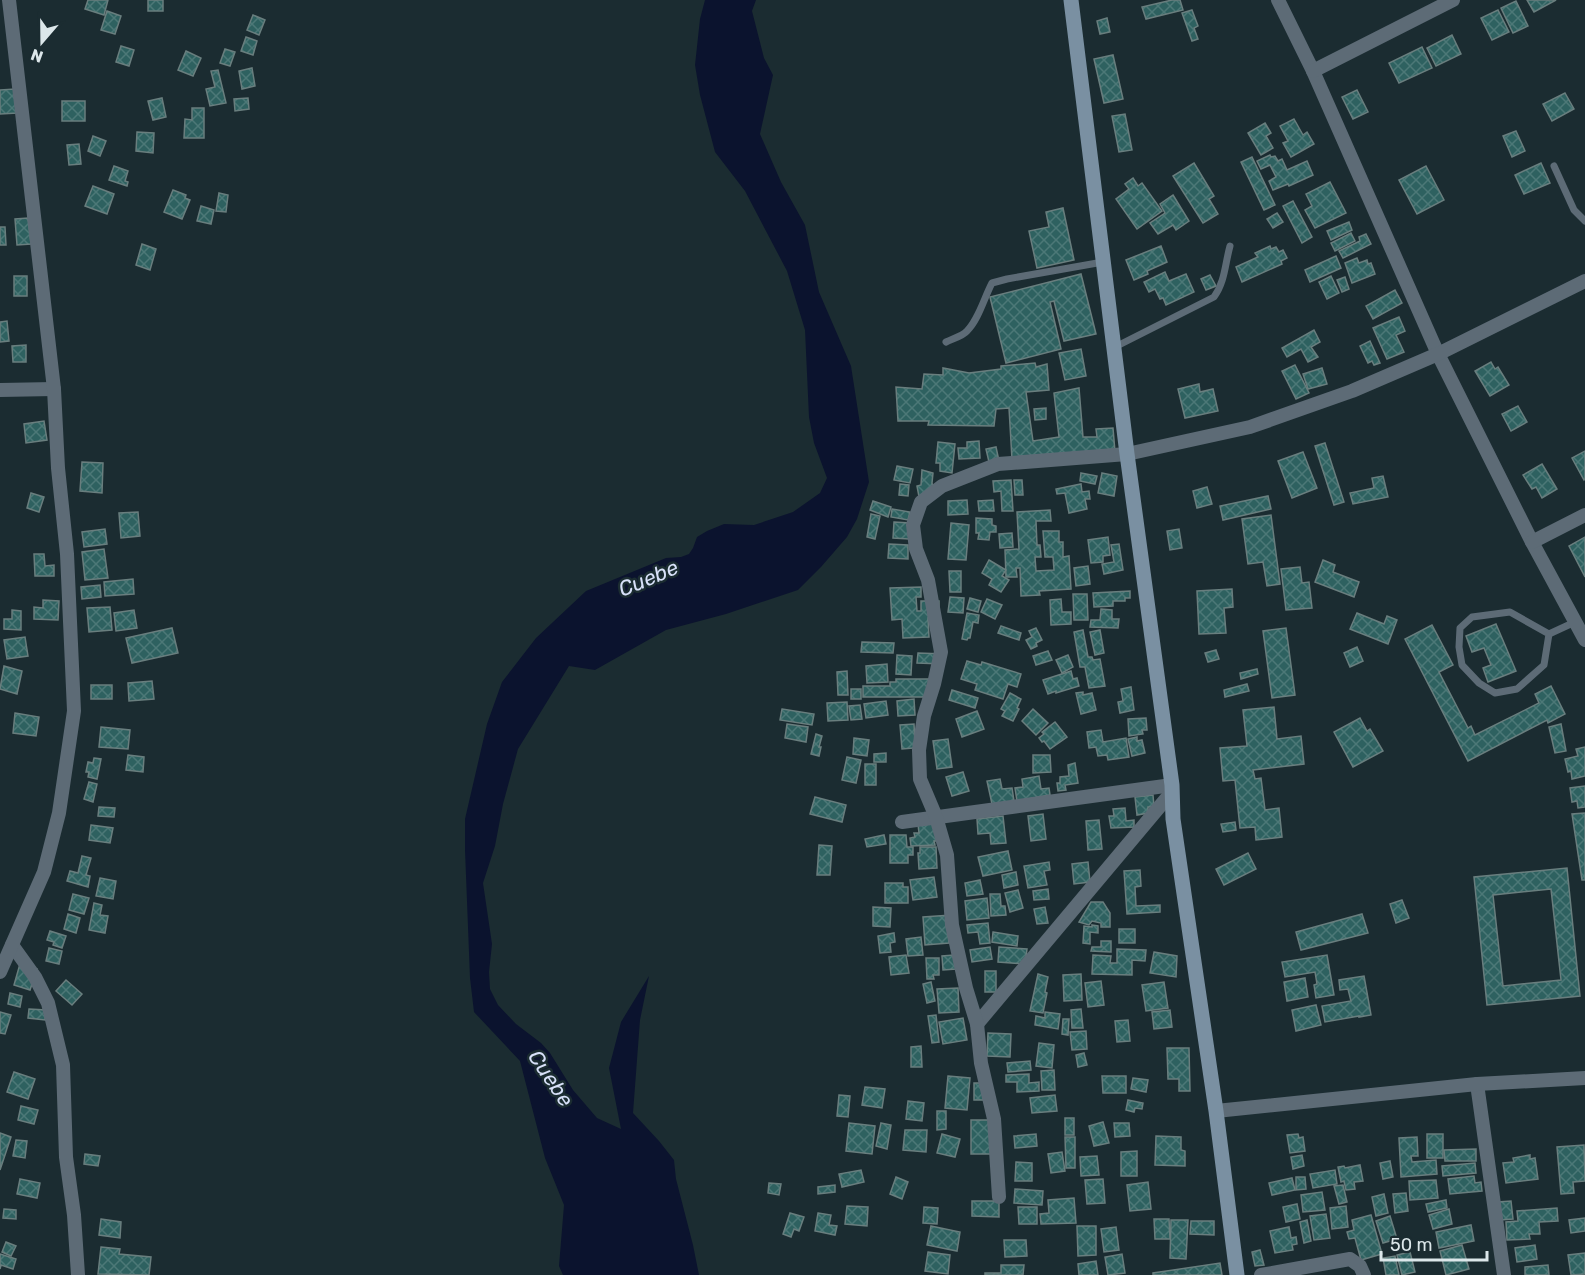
<svg xmlns="http://www.w3.org/2000/svg" width="1585" height="1275" font-family="Rubik,sans-serif">
	<defs>
		<pattern id="building-cross-hatch" width="8" height="8" patternUnits="userSpaceOnUse" patternTransform="scale(1.5)"><rect width="8" height="8" fill="#2e6160"/><path d="M0 0l8 8M0 8l8-8" fill="none" stroke="#4c7877"/></pattern>
	</defs>
	<rect width="100%" height="100%" fill="#1b2c31"/>
	<polygon fill="#0b132e" points="705,0 756,0 752,11 764,58 773,75 760,134 781,182 805,225 819,292 851,366 869,482 857,519 847,537 821,567 798,590 726,614 666,630 595,670 569,666 518,749 503,804 495,846 483,883 492,944 489,972 490,989 498,1005 516,1024 541,1043 550,1053 573,1090 597,1118 621,1129 609,1068 621,1022 649,976 640,1020 633,1113 659,1141 674,1160 676,1179 693,1245 699,1275 563,1275 559,1266 564,1205 545,1158 520,1061 474,1012 470,978 465,850 465,819 487,724 502,682 536,638 586,591 666,558 681,557 689,554 693,548 697,537 707,531 724,524 754,525 793,512 820,493 827,478 814,443 809,417 805,330 787,271 745,191 715,152 700,95 695,65 700,19"/>
	<g fill="url(#building-cross-hatch)" stroke="#697e7e" stroke-width="1.5" fill-rule="evenodd">
		<polygon points="88,0 108,0 104,15 85,9"/>
		<rect x="148" y="0" width="15" height="11"/>
		<polygon points="1172,0 1180,0 1183,10 1146,19 1142,7"/>
		<polygon points="1527,0 1556,0 1534,12"/>
		<polygon points="1516,1 1528,26 1513,33 1501,8"/>
		<polygon points="1192,10 1198,26 1194,28 1198,39 1192,41 1182,13"/>
		<polygon points="1498,10 1509,32 1492,40 1481,18"/>
		<polygon points="107,11 121,16 115,34 101,30"/>
		<polygon points="253,15 265,20 259,35 247,30"/>
		<polygon points="1107,18 1110,32 1100,34 1097,21"/>
		<polygon points="1452,35 1461,54 1436,66 1427,48"/>
		<polygon points="246,37 257,41 253,55 241,51"/>
		<polygon points="121,46 134,50 129,66 116,62"/>
		<polygon points="1422,47 1432,68 1399,83 1389,63"/>
		<polygon points="225,49 235,52 230,66 220,63"/>
		<polygon points="186,51 201,58 193,76 178,70"/>
		<polygon points="1113,55 1123,99 1104,103 1094,59"/>
		<polygon points="252,68 255,86 242,89 239,71"/>
		<polygon points="218,70 226,103 210,106 206,89 215,87 211,71"/>
		<polygon points="15,89 17,113 0,114 0,90"/>
		<polygon points="1357,90 1368,112 1353,119 1342,97"/>
		<polygon points="1565,93 1574,109 1552,121 1543,104"/>
		<polygon points="162,98 166,117 153,120 148,101"/>
		<polygon points="248,98 249,109 235,111 234,99"/>
		<rect x="62" y="101" width="23" height="20"/>
		<polygon points="192,108 204,108 204,138 184,138 185,119 192,120"/>
		<polygon points="1125,114 1132,150 1119,152 1112,116"/>
		<polygon points="1294,119 1303,135 1307,132 1314,144 1291,157 1283,143 1288,141 1280,126"/>
		<polygon points="1265,123 1271,133 1266,136 1273,148 1261,155 1248,133"/>
		<polygon points="1516,131 1525,151 1512,157 1503,136"/>
		<polygon points="137,132 154,133 153,153 136,151"/>
		<polygon points="93,136 106,141 100,156 88,151"/>
		<polygon points="79,144 81,164 69,165 67,145"/>
		<polygon points="1270,155 1271,157 1275,156 1278,161 1282,159 1287,170 1307,161 1313,175 1289,186 1288,184 1273,190 1269,181 1276,177 1270,165 1261,169 1257,161"/>
		<polygon points="1252,157 1275,205 1264,210 1241,162"/>
		<polygon points="1194,163 1214,196 1209,199 1218,214 1203,223 1173,176"/>
		<polygon points="1541,163 1550,183 1524,194 1515,175"/>
		<polygon points="114,166 128,171 125,181 128,182 127,186 109,180"/>
		<polygon points="1426,166 1444,200 1417,214 1399,180"/>
		<polygon points="1133,178 1138,186 1142,183 1162,211 1137,229 1116,199 1129,189 1125,184"/>
		<polygon points="1330,182 1346,213 1315,228 1305,210 1312,206 1306,194"/>
		<polygon points="93,186 114,194 107,214 85,206"/>
		<polygon points="173,190 186,195 185,198 190,200 182,219 164,212"/>
		<polygon points="219,193 228,195 226,212 216,211"/>
		<polygon points="1173,195 1189,221 1176,230 1173,225 1158,234 1150,223 1165,213 1160,204"/>
		<polygon points="1293,201 1312,237 1302,243 1283,206"/>
		<polygon points="201,206 214,210 211,224 197,221"/>
		<polygon points="1063,208 1074,260 1037,268 1029,231 1049,227 1046,212"/>
		<polygon points="1277,213 1283,222 1273,228 1267,219"/>
		<polygon points="28,218 31,244 17,245 15,219"/>
		<polygon points="1349,222 1352,230 1331,240 1327,231"/>
		<polygon points="0,227 5,227 6,245 0,245"/>
		<polygon points="1351,233 1355,241 1335,251 1331,243"/>
		<polygon points="1366,234 1371,244 1343,258 1339,251 1360,241 1359,237"/>
		<polygon points="142,244 156,249 150,270 136,265"/>
		<polygon points="1161,246 1167,262 1147,271 1148,274 1134,280 1126,260"/>
		<polygon points="1270,246 1271,249 1276,247 1279,252 1283,250 1287,258 1281,261 1282,264 1242,282 1236,267 1258,257 1255,253"/>
		<polygon points="1336,256 1341,268 1310,282 1305,270"/>
		<polygon points="1357,258 1359,263 1367,260 1368,264 1371,263 1375,274 1352,283 1345,263"/>
		<polygon points="1165,272 1169,281 1186,274 1194,292 1166,305 1163,298 1160,299 1155,289 1149,292 1144,282"/>
		<polygon points="1081,274 1096,334 1064,341 1054,301 1050,302 1061,349 1006,363 990,297"/>
		<polygon points="1210,275 1216,286 1206,290 1201,279"/>
		<rect x="14" y="276" width="13" height="20"/>
		<polygon points="1331,276 1339,293 1327,299 1319,282"/>
		<polygon points="1345,277 1349,289 1342,292 1337,280"/>
		<polygon points="1395,290 1402,303 1373,319 1366,306"/>
		<polygon points="1399,317 1405,331 1396,335 1404,352 1387,359 1373,328"/>
		<polygon points="7,321 9,341 0,342 0,322"/>
		<polygon points="1314,330 1320,342 1311,347 1318,357 1308,362 1301,349 1287,357 1282,348"/>
		<polygon points="1370,341 1380,363 1374,365 1372,361 1368,363 1360,346"/>
		<polygon points="26,345 26,362 13,362 12,346"/>
		<polygon points="1081,349 1086,376 1065,380 1059,353"/>
		<polygon points="1491,362 1495,369 1498,367 1509,385 1490,396 1475,371"/>
		<polygon points="1035,363 1036,367 1047,364 1049,390 1026,392 1033,441 1059,437 1054,393 1079,388 1083,437 1097,437 1096,429 1113,428 1115,452 1012,459 1009,408 996,409 994,426 928,425 929,421 898,421 896,387 922,389 924,374 943,375 943,368 969,373 1001,369 1001,366"/>
		<polygon points="1295,365 1309,393 1296,399 1282,371"/>
		<polygon points="1322,368 1327,384 1308,389 1303,374"/>
		<polygon points="1199,384 1200,392 1213,389 1218,411 1185,418 1178,389"/>
		<polygon points="1518,406 1527,422 1511,431 1502,414"/>
		<polygon points="1046,408 1046,419 1035,420 1034,409"/>
		<polygon points="44,421 47,440 26,443 24,424"/>
		<polygon points="979,441 980,458 959,459 958,448 967,448 967,442"/>
		<polygon points="938,442 955,444 952,473 940,471 940,463 936,463"/>
		<polygon points="1325,443 1344,502 1334,505 1315,446"/>
		<polygon points="996,447 999,461 989,462 986,449"/>
		<polygon points="1585,451 1585,479 1584,480 1572,458"/>
		<polygon points="1303,452 1317,488 1292,498 1278,461"/>
		<polygon points="82,462 103,463 102,493 80,491"/>
		<polygon points="1542,464 1557,489 1542,498 1536,487 1532,489 1523,475"/>
		<polygon points="897,466 913,469 910,483 894,480"/>
		<polygon points="922,470 933,473 932,483 935,498 920,502 917,486 921,485"/>
		<polygon points="1081,473 1097,476 1095,484 1080,481"/>
		<polygon points="1102,473 1117,476 1114,496 1098,493"/>
		<polygon points="1383,476 1388,497 1353,504 1350,493 1374,488 1372,478"/>
		<polygon points="1011,480 1013,511 1002,511 1001,491 994,492 993,481"/>
		<polygon points="1014,480 1022,480 1023,495 1015,495"/>
		<polygon points="900,484 909,485 908,496 899,495"/>
		<polygon points="1081,484 1082,492 1089,491 1090,499 1085,499 1087,509 1069,513 1065,493 1057,494 1056,489"/>
		<polygon points="1207,487 1212,504 1197,508 1193,491"/>
		<polygon points="31,493 44,497 39,512 27,508"/>
		<polygon points="1268,496 1271,509 1223,520 1220,506"/>
		<polygon points="967,500 968,514 948,515 948,501"/>
		<polygon points="993,500 994,511 979,511 978,501"/>
		<polygon points="873,501 891,507 888,517 870,510"/>
		<polygon points="892,509 910,512 908,520 891,517"/>
		<polygon points="1050,510 1051,521 1036,521 1037,545 1040,545 1041,557 1035,557 1036,571 1054,570 1053,557 1045,557 1043,531 1059,531 1059,542 1063,542 1063,557 1069,556 1071,589 1039,591 1040,595 1021,596 1020,568 1016,568 1017,577 1006,577 1005,550 1019,549 1017,512"/>
		<polygon points="138,512 140,536 121,538 119,513"/>
		<polygon points="871,514 880,516 875,539 867,537"/>
		<polygon points="1271,515 1280,584 1267,586 1263,562 1248,564 1242,519"/>
		<polygon points="976,518 992,519 992,525 996,526 996,532 990,532 989,540 978,539 979,533 976,533"/>
		<polygon points="894,522 910,523 909,539 893,538"/>
		<polygon points="951,523 969,525 966,560 948,559"/>
		<polygon points="105,529 107,544 84,547 82,532"/>
		<polygon points="1179,529 1182,548 1170,550 1167,531"/>
		<polygon points="1012,533 1013,547 1000,548 999,534"/>
		<polygon points="1108,537 1110,555 1103,556 1103,562 1091,563 1088,540"/>
		<polygon points="1585,537 1585,577 1569,546"/>
		<polygon points="889,544 908,545 908,559 888,558"/>
		<polygon points="1119,544 1123,570 1104,574 1102,564 1114,562 1111,545"/>
		<polygon points="104,549 108,578 85,580 82,552"/>
		<polygon points="34,554 44,554 45,566 54,565 54,576 35,576"/>
		<polygon points="989,560 1006,570 1002,576 1009,580 1001,592 989,585 992,579 982,573"/>
		<polygon points="1323,560 1335,565 1333,572 1359,582 1354,597 1315,582"/>
		<polygon points="1088,566 1090,584 1076,586 1074,568"/>
		<polygon points="1300,567 1302,583 1309,582 1312,608 1286,610 1281,569"/>
		<polygon points="949,571 961,571 961,592 950,592"/>
		<polygon points="133,579 134,594 105,596 104,582"/>
		<polygon points="100,585 101,597 82,599 81,587"/>
		<polygon points="921,587 921,597 916,597 917,611 921,611 921,601 939,601 939,618 928,618 929,637 903,638 902,619 892,620 890,588"/>
		<polygon points="1232,589 1233,607 1224,608 1226,633 1199,634 1197,591"/>
		<polygon points="1130,591 1130,598 1125,598 1125,601 1113,601 1113,606 1094,607 1093,593"/>
		<polygon points="1073,594 1087,594 1088,620 1074,620"/>
		<polygon points="950,597 964,598 963,613 948,612"/>
		<polygon points="970,598 981,601 978,612 967,609"/>
		<polygon points="987,599 1002,605 995,619 981,612"/>
		<polygon points="1061,599 1062,612 1071,612 1071,624 1051,625 1050,600"/>
		<polygon points="43,600 59,601 58,620 34,619 34,607 43,608"/>
		<polygon points="110,607 112,630 89,632 87,608"/>
		<polygon points="1101,609 1112,610 1112,619 1119,619 1118,628 1090,627 1091,620 1100,620"/>
		<polygon points="12,610 21,611 21,630 4,629 4,619 12,619"/>
		<polygon points="134,610 137,628 116,631 114,613"/>
		<polygon points="967,613 979,615 978,623 973,622 970,638 968,638 967,640 962,639"/>
		<polygon points="1357,613 1384,624 1387,616 1397,620 1388,644 1350,629"/>
		<polygon points="1496,624 1516,671 1488,682 1483,668 1491,665 1484,648 1472,652 1466,636"/>
		<polygon points="1432,625 1453,665 1439,672 1468,728 1471,726 1475,735 1539,703 1535,694 1551,686 1565,714 1548,723 1547,720 1468,761 1405,639"/>
		<polygon points="1001,626 1021,633 1019,640 998,633"/>
		<polygon points="172,628 178,653 132,663 126,638"/>
		<polygon points="1036,628 1042,640 1036,643 1037,646 1031,649 1026,640 1032,637 1029,631"/>
		<polygon points="1286,628 1295,695 1272,698 1263,631"/>
		<polygon points="1083,630 1088,657 1092,657 1093,660 1100,659 1105,686 1089,688 1085,667 1080,667 1074,632"/>
		<polygon points="1100,630 1104,653 1095,655 1090,632"/>
		<polygon points="25,637 28,656 7,659 4,640"/>
		<polygon points="862,642 894,643 893,653 861,652"/>
		<polygon points="1357,647 1363,661 1350,667 1344,653"/>
		<polygon points="1216,650 1219,659 1208,662 1205,653"/>
		<polygon points="1048,651 1052,660 1036,665 1033,656"/>
		<polygon points="918,653 944,654 943,664 917,663"/>
		<polygon points="897,655 912,656 911,675 896,674"/>
		<polygon points="1068,655 1073,667 1062,673 1056,660"/>
		<polygon points="967,661 981,665 982,662 1021,674 1017,687 1008,684 1003,699 975,690 977,684 961,679"/>
		<polygon points="887,664 888,682 867,683 866,666"/>
		<polygon points="4,666 22,671 17,694 0,689"/>
		<polygon points="1257,669 1258,674 1241,679 1240,673"/>
		<polygon points="847,671 848,695 838,695 837,672"/>
		<polygon points="1071,671 1073,679 1077,678 1079,686 1056,693 1056,691 1048,694 1043,680"/>
		<polygon points="896,679 932,679 928,697 863,697 863,686 890,686 890,682 896,682"/>
		<polygon points="152,681 154,699 129,701 128,683"/>
		<polygon points="1247,684 1249,691 1225,697 1224,690"/>
		<rect x="91" y="685" width="21" height="14"/>
		<polygon points="1131,687 1134,710 1120,713 1118,702 1123,701 1121,689"/>
		<rect x="851" y="689" width="10" height="10"/>
		<polygon points="952,690 978,698 975,708 949,700"/>
		<polygon points="1083,692 1083,695 1092,693 1096,710 1081,714 1076,693"/>
		<polygon points="1010,693 1021,699 1017,708 1019,709 1013,721 1002,716 1005,711 1001,709"/>
		<polygon points="914,699 915,715 898,716 897,701"/>
		<polygon points="886,701 888,715 866,718 864,704"/>
		<polygon points="847,702 848,720 828,721 827,703"/>
		<polygon points="860,705 862,719 851,720 849,706"/>
		<polygon points="1274,707 1277,739 1301,736 1304,764 1253,770 1255,779 1261,778 1265,810 1279,808 1282,837 1256,840 1255,827 1240,828 1235,780 1223,781 1220,748 1247,746 1243,710"/>
		<polygon points="782,709 814,714 812,725 780,720"/>
		<polygon points="1033,709 1048,723 1036,735 1022,721"/>
		<polygon points="977,711 984,729 962,737 956,719"/>
		<polygon points="15,713 39,717 36,736 13,733"/>
		<polygon points="1146,718 1147,730 1142,730 1143,734 1129,736 1128,719"/>
		<polygon points="1360,718 1367,731 1370,729 1383,751 1353,767 1334,732"/>
		<polygon points="1055,722 1067,737 1050,749 1044,741 1042,742 1039,738 1044,734 1042,732"/>
		<polygon points="787,724 808,727 806,742 785,738"/>
		<polygon points="914,724 915,743 913,748 902,749 900,725"/>
		<polygon points="1561,724 1566,751 1555,753 1549,727"/>
		<polygon points="101,727 130,730 128,749 99,747"/>
		<polygon points="1101,730 1103,742 1126,738 1129,757 1108,760 1107,755 1098,756 1096,747 1089,748 1087,732"/>
		<polygon points="816,734 822,736 819,747 821,747 819,756 811,754"/>
		<polygon points="1137,737 1137,741 1142,740 1145,753 1132,756 1128,739"/>
		<polygon points="854,738 869,740 867,756 853,754"/>
		<polygon points="948,739 952,767 937,769 933,741"/>
		<polygon points="1585,747 1585,776 1572,779 1571,771 1568,772 1565,759 1578,756 1576,749"/>
		<polygon points="886,753 886,762 874,762 874,754"/>
		<polygon points="128,755 144,757 143,772 126,770"/>
		<polygon points="1033,755 1050,755 1051,772 1033,773"/>
		<polygon points="847,757 861,760 856,783 842,780"/>
		<polygon points="94,758 101,759 97,779 88,777 89,772 86,772 88,762 93,763"/>
		<polygon points="1075,763 1078,783 1065,785 1066,790 1058,791 1057,783 1060,783 1060,777 1069,776 1068,765"/>
		<rect x="865" y="764" width="11" height="21"/>
		<polygon points="963,772 969,791 952,796 946,777"/>
		<polygon points="1039,776 1041,789 1049,788 1050,795 1017,801 1015,788 1023,787 1022,779"/>
		<polygon points="1000,779 1002,789 1012,788 1014,801 992,804 987,781"/>
		<polygon points="89,782 97,784 93,802 84,799"/>
		<polygon points="1585,786 1585,807 1578,808 1577,801 1572,802 1570,788"/>
		<polygon points="1153,795 1154,807 1148,807 1148,813 1137,815 1135,797"/>
		<polygon points="815,797 846,805 842,822 810,814"/>
		<polygon points="99,807 115,808 114,817 98,816"/>
		<polygon points="1125,808 1126,821 1134,820 1134,827 1111,828 1109,816 1114,816 1113,809"/>
		<polygon points="1585,813 1585,880 1582,880 1572,814"/>
		<polygon points="1043,814 1046,839 1031,841 1028,816"/>
		<polygon points="1003,816 1006,843 991,844 990,833 978,834 977,819"/>
		<polygon points="1099,820 1102,849 1088,850 1086,821"/>
		<polygon points="937,822 940,841 934,841 935,845 911,846 910,838 915,837 914,833 919,833 918,824"/>
		<polygon points="1235,822 1236,830 1223,832 1221,824"/>
		<polygon points="91,825 113,828 110,843 89,840"/>
		<polygon points="884,835 886,844 867,847 865,839"/>
		<polygon points="890,835 906,835 907,847 913,847 913,855 908,855 908,863 890,863"/>
		<polygon points="819,845 832,846 830,875 817,875"/>
		<polygon points="920,847 936,847 937,868 919,869 918,853 920,853"/>
		<polygon points="1008,851 1012,870 983,876 978,857"/>
		<polygon points="1248,853 1256,869 1224,885 1216,869"/>
		<polygon points="82,856 91,858 86,875 90,876 88,887 67,881 70,871 78,873"/>
		<polygon points="1049,862 1050,870 1044,871 1047,885 1028,888 1024,866"/>
		<polygon points="1088,862 1090,882 1074,884 1072,864"/>
		<path d="M 1567,868 L 1580,996 L 1487,1005 L 1474,877 ZM 1551,889 L 1561,980 L 1503,986 L 1493,895 Z"/>
		<polygon points="1140,870 1141,886 1135,887 1136,906 1160,905 1160,912 1127,914 1124,871"/>
		<polygon points="1016,872 1018,885 1004,888 1002,875"/>
		<polygon points="934,877 937,897 913,900 910,880"/>
		<polygon points="100,878 116,881 113,899 96,896"/>
		<polygon points="980,880 983,894 967,896 965,883"/>
		<polygon points="885,883 903,883 903,887 908,887 908,903 885,903"/>
		<polygon points="1048,889 1049,899 1034,900 1033,891"/>
		<polygon points="1018,890 1023,908 1010,912 1005,893"/>
		<polygon points="73,894 89,898 84,914 69,910"/>
		<polygon points="990,894 1000,894 1001,906 1005,906 1006,915 991,916"/>
		<polygon points="987,898 989,918 967,920 965,901"/>
		<polygon points="1402,900 1409,918 1396,923 1390,904"/>
		<polygon points="1091,902 1103,902 1110,913 1110,927 1101,927 1101,923 1092,921 1089,925 1079,922"/>
		<polygon points="94,903 102,905 100,915 108,916 105,933 89,930"/>
		<polygon points="873,907 891,908 890,927 873,926"/>
		<polygon points="1045,907 1048,923 1037,924 1034,909"/>
		<polygon points="68,914 80,918 76,933 64,929"/>
		<polygon points="1362,914 1368,933 1301,950 1296,932"/>
		<polygon points="951,915 948,934 949,943 925,945 923,917"/>
		<polygon points="988,923 990,943 980,944 978,932 968,933 967,925"/>
		<polygon points="1092,925 1098,926 1098,933 1090,932 1090,944 1083,943 1084,926 1092,927"/>
		<rect x="1119" y="929" width="16" height="14"/>
		<polygon points="50,931 66,936 62,948 53,945 54,942 47,940"/>
		<polygon points="993,932 1018,936 1017,946 992,942"/>
		<polygon points="894,933 895,942 890,943 891,952 880,953 878,936"/>
		<polygon points="921,937 923,955 908,956 906,939"/>
		<polygon points="1101,941 1111,941 1111,952 1091,951 1092,947 1101,947"/>
		<polygon points="990,947 992,959 972,962 970,950"/>
		<polygon points="999,947 1027,949 1025,964 998,962"/>
		<polygon points="49,948 62,951 59,964 46,961"/>
		<polygon points="1117,949 1146,950 1145,961 1132,960 1132,975 1092,974 1093,955 1111,956 1110,963 1117,963"/>
		<polygon points="1154,952 1177,956 1176,977 1150,973"/>
		<polygon points="906,955 909,973 891,975 889,957"/>
		<polygon points="954,955 956,969 943,970 942,956"/>
		<polygon points="1327,955 1334,995 1316,998 1314,985 1317,984 1315,972 1285,977 1282,962"/>
		<polygon points="926,958 939,958 939,975 933,975 934,979 927,979"/>
		<polygon points="20,964 37,969 30,990 14,985"/>
		<rect x="985" y="971" width="11" height="21"/>
		<polygon points="1038,974 1048,977 1045,992 1047,993 1043,1013 1030,1011"/>
		<polygon points="1081,974 1082,1000 1064,1001 1063,975"/>
		<polygon points="1364,976 1371,1015 1359,1017 1359,1016 1325,1022 1322,1006 1351,1001 1348,989 1340,990 1339,980"/>
		<polygon points="1305,978 1308,997 1287,1001 1284,982"/>
		<polygon points="66,980 82,994 72,1005 56,991"/>
		<polygon points="1101,981 1104,1005 1088,1007 1085,983"/>
		<polygon points="931,982 935,1001 927,1003 923,984"/>
		<polygon points="1164,982 1168,1008 1146,1011 1142,985"/>
		<polygon points="958,988 959,1012 939,1013 937,989"/>
		<polygon points="10,993 22,996 20,1007 8,1004"/>
		<polygon points="1316,1005 1321,1025 1296,1031 1292,1010"/>
		<polygon points="29,1009 46,1010 45,1020 28,1018"/>
		<polygon points="1081,1009 1083,1028 1072,1028 1071,1010"/>
		<polygon points="1170,1010 1172,1027 1154,1029 1152,1012"/>
		<polygon points="0,1012 11,1015 5,1034 0,1033"/>
		<polygon points="1045,1012 1060,1014 1058,1029 1035,1025 1036,1016 1045,1018"/>
		<polygon points="936,1015 939,1042 932,1043 928,1016"/>
		<polygon points="963,1018 967,1040 943,1044 939,1022"/>
		<polygon points="1063,1019 1069,1019 1068,1035 1062,1034"/>
		<polygon points="1128,1020 1130,1041 1117,1042 1115,1021"/>
		<polygon points="1086,1031 1087,1049 1072,1050 1070,1032"/>
		<polygon points="988,1033 1011,1034 1010,1057 987,1056"/>
		<polygon points="1039,1043 1054,1045 1052,1068 1036,1066"/>
		<polygon points="921,1046 922,1067 911,1067 911,1047"/>
		<polygon points="1167,1048 1189,1048 1190,1091 1179,1091 1179,1079 1168,1079"/>
		<polygon points="1084,1053 1087,1065 1078,1067 1076,1055"/>
		<polygon points="1030,1061 1031,1070 1008,1072 1007,1063"/>
		<polygon points="1054,1070 1055,1090 1042,1090 1041,1071"/>
		<polygon points="14,1072 35,1079 28,1099 7,1092"/>
		<polygon points="1029,1074 1029,1083 1039,1082 1039,1091 1017,1092 1017,1082 1006,1082 1006,1075"/>
		<polygon points="948,1076 970,1078 967,1110 945,1108"/>
		<polygon points="1102,1076 1126,1076 1126,1093 1103,1093"/>
		<polygon points="1133,1078 1148,1080 1146,1092 1131,1089"/>
		<rect x="974" y="1083" width="9" height="17"/>
		<polygon points="865,1087 885,1089 882,1108 862,1105"/>
		<polygon points="839,1095 850,1096 848,1117 837,1116"/>
		<polygon points="1055,1095 1057,1111 1032,1113 1030,1098"/>
		<polygon points="1128,1100 1143,1103 1142,1109 1135,1108 1134,1112 1126,1110"/>
		<polygon points="908,1101 924,1103 922,1121 906,1119"/>
		<polygon points="21,1106 38,1110 34,1124 18,1120"/>
		<polygon points="937,1111 946,1111 946,1129 937,1130"/>
		<rect x="1065" y="1118" width="9" height="17"/>
		<rect x="971" y="1120" width="20" height="34"/>
		<polygon points="1103,1122 1109,1143 1094,1146 1089,1126"/>
		<polygon points="849,1123 875,1126 872,1154 846,1151"/>
		<polygon points="881,1123 891,1125 887,1149 876,1146"/>
		<polygon points="1114,1123 1129,1123 1130,1136 1115,1137"/>
		<polygon points="905,1130 927,1130 926,1152 903,1150"/>
		<polygon points="0,1133 11,1137 0,1170"/>
		<polygon points="942,1134 960,1139 955,1157 937,1153"/>
		<polygon points="1036,1134 1037,1146 1015,1148 1014,1136"/>
		<polygon points="1298,1134 1299,1138 1303,1137 1305,1151 1290,1153 1287,1135"/>
		<rect x="1427" y="1134" width="16" height="24"/>
		<polygon points="1156,1136 1181,1137 1181,1150 1185,1151 1185,1166 1155,1165"/>
		<polygon points="1065,1137 1075,1137 1075,1168 1066,1168"/>
		<polygon points="1417,1137 1418,1156 1411,1156 1412,1162 1436,1160 1437,1174 1401,1177 1399,1138"/>
		<polygon points="16,1140 27,1141 25,1158 13,1156"/>
		<polygon points="1584,1145 1585,1181 1573,1182 1574,1193 1561,1194 1557,1147"/>
		<polygon points="1476,1149 1476,1161 1445,1161 1444,1150"/>
		<polygon points="1137,1151 1137,1176 1121,1176 1121,1152"/>
		<polygon points="1062,1152 1065,1171 1051,1173 1048,1154"/>
		<polygon points="85,1154 100,1156 98,1166 84,1164"/>
		<polygon points="1302,1155 1304,1166 1293,1169 1291,1157"/>
		<polygon points="1530,1155 1530,1159 1535,1158 1538,1179 1506,1183 1503,1163 1514,1162 1513,1158"/>
		<polygon points="1097,1156 1099,1175 1081,1176 1080,1157"/>
		<polygon points="1390,1161 1393,1177 1383,1179 1380,1163"/>
		<polygon points="1016,1162 1032,1163 1032,1181 1015,1181"/>
		<polygon points="1475,1163 1476,1173 1443,1176 1442,1166"/>
		<polygon points="1360,1165 1363,1181 1354,1182 1355,1189 1346,1190 1344,1181 1341,1182 1338,1167 1344,1166 1345,1168"/>
		<polygon points="861,1170 864,1182 842,1187 839,1174"/>
		<polygon points="1335,1170 1337,1184 1313,1188 1310,1174"/>
		<polygon points="1474,1176 1475,1183 1481,1182 1482,1191 1450,1194 1448,1179"/>
		<polygon points="896,1177 908,1182 902,1199 890,1194"/>
		<polygon points="1296,1177 1305,1177 1306,1189 1296,1190"/>
		<polygon points="1292,1178 1295,1190 1272,1195 1269,1183"/>
		<polygon points="20,1179 40,1183 37,1198 17,1194"/>
		<polygon points="1103,1179 1105,1203 1087,1204 1085,1180"/>
		<polygon points="1436,1180 1438,1198 1410,1200 1409,1181"/>
		<polygon points="1148,1182 1151,1209 1130,1211 1127,1185"/>
		<polygon points="769,1183 781,1184 779,1195 768,1193"/>
		<polygon points="835,1185 835,1192 818,1194 818,1187"/>
		<polygon points="1343,1185 1347,1202 1339,1204 1334,1186"/>
		<polygon points="1015,1189 1043,1191 1042,1205 1014,1203"/>
		<polygon points="1322,1192 1325,1210 1303,1212 1301,1195"/>
		<polygon points="1406,1193 1408,1211 1395,1213 1393,1194"/>
		<polygon points="1384,1194 1388,1213 1376,1216 1372,1197"/>
		<polygon points="1074,1198 1076,1223 1041,1224 1040,1214 1049,1213 1048,1200"/>
		<polygon points="1446,1200 1447,1208 1428,1212 1426,1204"/>
		<polygon points="972,1201 999,1201 999,1217 972,1216"/>
		<polygon points="1511,1201 1513,1219 1500,1220 1498,1202"/>
		<polygon points="1297,1204 1300,1219 1286,1222 1283,1207"/>
		<polygon points="847,1206 868,1207 867,1226 845,1224"/>
		<polygon points="1346,1206 1348,1227 1332,1229 1330,1208"/>
		<polygon points="924,1207 938,1208 937,1224 923,1223"/>
		<polygon points="1018,1207 1037,1207 1037,1224 1019,1224"/>
		<polygon points="1557,1208 1558,1221 1539,1222 1540,1234 1529,1234 1530,1239 1507,1240 1506,1222 1518,1221 1517,1211"/>
		<polygon points="4,1209 16,1210 16,1219 3,1218"/>
		<polygon points="1449,1209 1452,1224 1433,1229 1429,1215"/>
		<polygon points="790,1213 804,1217 799,1231 794,1229 791,1237 783,1234"/>
		<polygon points="818,1213 831,1215 829,1225 837,1226 835,1235 815,1231"/>
		<polygon points="1326,1214 1330,1238 1314,1240 1310,1216"/>
		<polygon points="1371,1215 1382,1254 1361,1260 1355,1238 1349,1239 1347,1232 1354,1230 1352,1220"/>
		<polygon points="1390,1216 1397,1239 1383,1243 1376,1221"/>
		<polygon points="1585,1218 1585,1231 1571,1233 1569,1220"/>
		<polygon points="101,1219 121,1222 120,1238 99,1235"/>
		<polygon points="1154,1219 1169,1219 1170,1239 1155,1239"/>
		<polygon points="1171,1220 1188,1220 1186,1259 1170,1258"/>
		<polygon points="1307,1220 1311,1241 1304,1243 1300,1222"/>
		<polygon points="1191,1221 1214,1221 1214,1235 1190,1234"/>
		<polygon points="1471,1225 1474,1241 1439,1248 1436,1232"/>
		<polygon points="931,1226 960,1232 957,1251 927,1245"/>
		<polygon points="1077,1226 1096,1226 1096,1255 1078,1256"/>
		<polygon points="1116,1227 1119,1250 1104,1252 1101,1229"/>
		<polygon points="1289,1227 1291,1238 1296,1237 1297,1244 1292,1245 1293,1250 1275,1253 1270,1231"/>
		<polygon points="1004,1240 1026,1240 1027,1256 1005,1257"/>
		<polygon points="6,1242 16,1246 11,1256 2,1252"/>
		<polygon points="1462,1245 1469,1269 1446,1275 1440,1251"/>
		<polygon points="1535,1245 1537,1259 1517,1262 1515,1248"/>
		<polygon points="101,1247 120,1249 119,1254 151,1257 149,1275 98,1274"/>
		<polygon points="1260,1250 1264,1265 1255,1266 1252,1252"/>
		<polygon points="928,1252 950,1255 948,1274 925,1271"/>
		<polygon points="1410,1252 1415,1272 1402,1275 1397,1255"/>
		<polygon points="1585,1253 1585,1274 1571,1275 1568,1255"/>
		<polygon points="0,1254 16,1259 13,1269 1,1265 0,1269"/>
		<polygon points="1122,1254 1125,1273 1108,1275 1105,1257"/>
		<polygon points="1395,1256 1399,1275 1386,1275 1383,1258"/>
		<polygon points="1096,1261 1098,1275 1079,1275 1078,1264"/>
		<polygon points="1220,1263 1222,1275 1153,1275 1153,1273"/>
		<polygon points="1001,1265 1024,1265 1023,1275 985,1275 985,1273 1001,1273"/>
		<polygon points="1548,1265 1549,1275 1525,1275 1525,1267"/>
	</g>
	<g fill="none" stroke-linecap="round" stroke-linejoin="round">
		<g stroke="#5d6b76" stroke-width="7">
			<polyline points="1554,166 1574,210 1585,221"/>
			<path d="M 946,342 C 952,339 963,336 967,331 C 979,319 984,298 992,283 L 1007,279 L 1103,262"/>
			<path d="M 1115,347 L 1214,297 C 1225,282 1225,264 1230,246"/>
			<polygon points="1510,612 1549,634 1544,665 1517,689 1495,693 1479,683 1462,665 1459,647 1460,628 1472,617"/>
			<polyline points="1549,634 1575,622"/>
		</g>
		<g stroke="#5d6b76" stroke-width="14">
			<polyline points="1278,0 1313,71 1438,354 1532,542 1585,640"/>
			<polyline points="1313,71 1453,0"/>
			<polyline points="0,390 54,389"/>
			<polyline points="1532,542 1585,515"/>
			<polyline points="902,822 1172,785"/>
			<polyline points="12,945 35,977 48,1003 63,1065 66,1157 74,1215 78,1275"/>
			<polyline points="0,972 44,872 59,813 74,711 67,554 58,468 54,389 9,0"/>
			<polyline points="977,1024 1171,793"/>
			<polyline points="1477,1084 1504,1275"/>
			<polyline points="1216,1111 1477,1084 1585,1078"/>
			<polyline points="999,1197 994,1119 981,1063 977,1024 966,988 952,925 947,855 936,817 920,779 919,750 924,716 934,684 941,652 928,580 916,549 913,525 921,502 942,486 998,464 1127,454 1250,427 1352,391 1438,354 1585,281"/>
			<polyline points="1261,1275 1350,1259 1360,1266 1364,1275"/>
		</g>
		<polyline stroke="#7a90a2" stroke-width="15" points="1071,0 1127,454 1172,785 1173,819 1216,1111 1237,1275"/>
	</g>
	<g text-anchor="middle" dominant-baseline="central" stroke-width="5" stroke-linejoin="round" paint-order="stroke">
		<g font-size="21" font-style="italic" fill="#d8e1f9" stroke="#1b2c31">
			<text transform="translate(648 578) rotate(-23)">Cuebe</text>
			<text transform="translate(551 1078) rotate(56)">Cuebe</text>
		</g>
	</g>
	<g transform="translate(42 42) rotate(200)" stroke="#1b2c31" stroke-width="4.5" paint-order="stroke">
	<path d="M0-4.5L10 22L0 15L-10 22Z" fill="#dce7ea"/>
	<text y="-9" font-size="16" font-weight="bold" text-anchor="middle" fill="#dce7ea">N</text>
	</g>
	<path d="M1381 1251v9h106v-9" fill="none" stroke="#dce7ea" stroke-width="3"/>
	<text x="1390" y="1251" font-size="18" fill="#dce7ea" stroke="#1b2c31" stroke-width="4.5" paint-order="stroke">50 m</text>
</svg>
